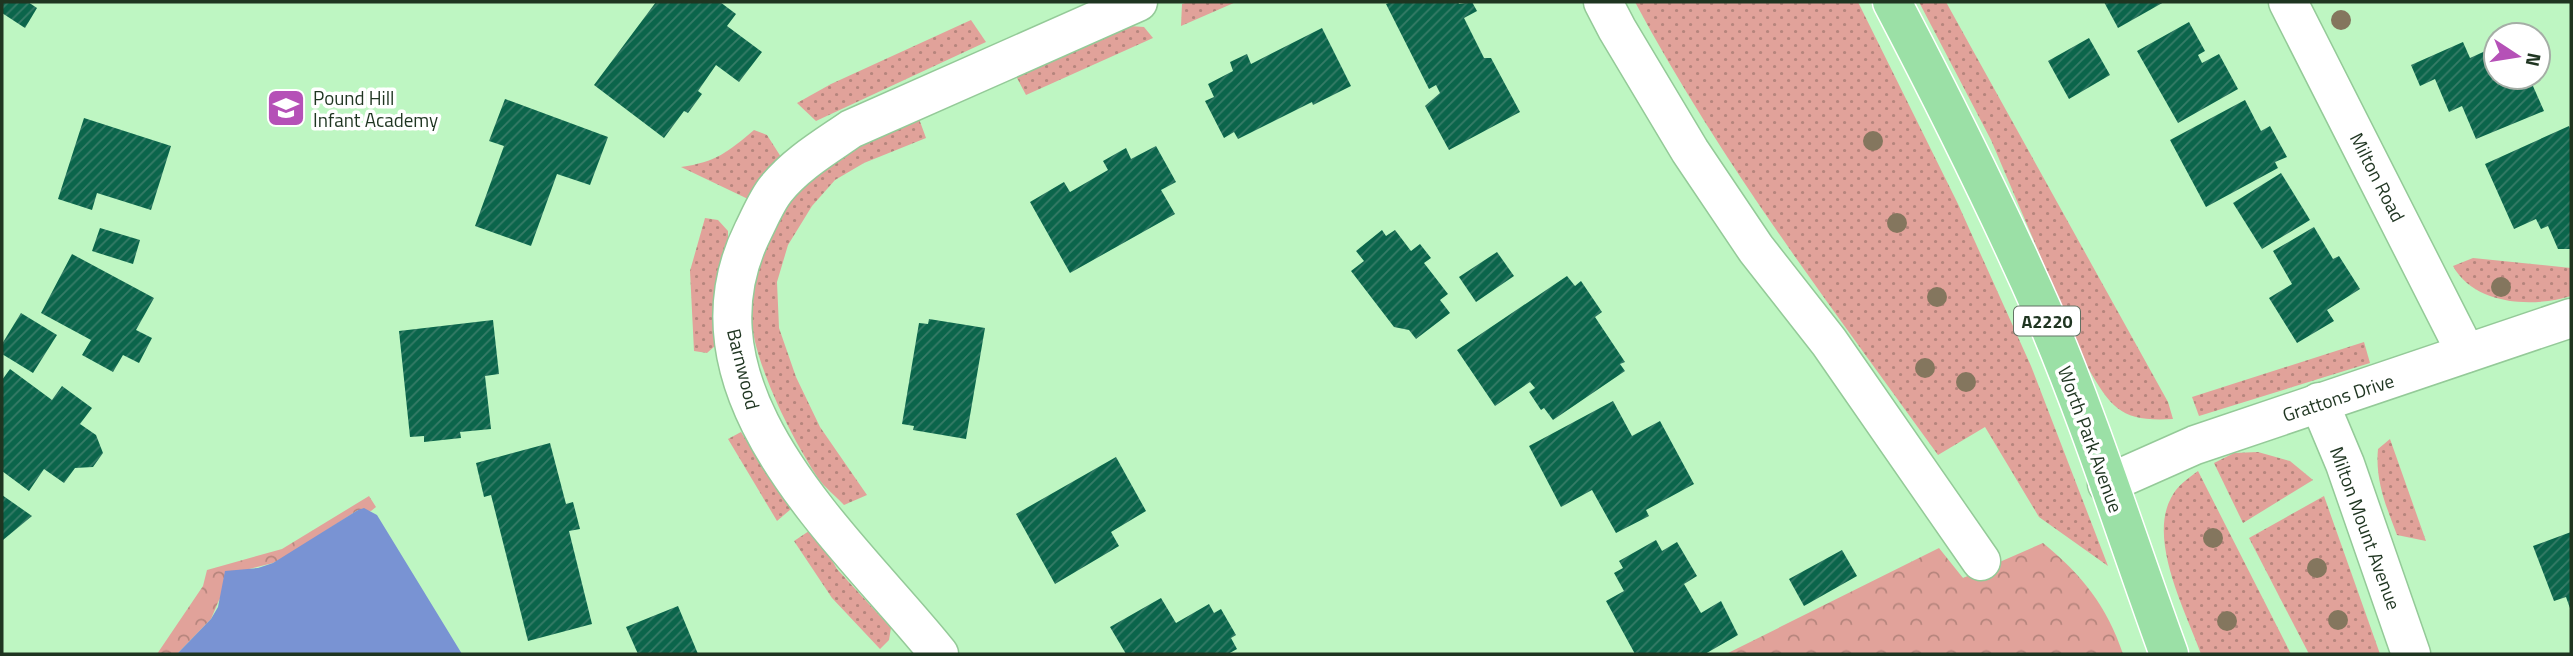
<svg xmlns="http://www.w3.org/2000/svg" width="2573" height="656" font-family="'Titillium Web',sans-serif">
	<defs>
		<pattern id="grass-dots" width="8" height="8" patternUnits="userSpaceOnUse" patternTransform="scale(1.75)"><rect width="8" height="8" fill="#e1a29a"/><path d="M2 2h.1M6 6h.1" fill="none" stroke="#b6857d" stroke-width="1.8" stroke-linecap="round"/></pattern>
		<pattern id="forest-crowns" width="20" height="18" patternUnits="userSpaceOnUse" patternTransform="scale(1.75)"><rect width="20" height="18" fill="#e1a29a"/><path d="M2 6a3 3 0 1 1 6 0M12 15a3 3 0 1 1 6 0" fill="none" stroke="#b6857d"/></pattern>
		<pattern id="building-hatch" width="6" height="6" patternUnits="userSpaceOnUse" patternTransform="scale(1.75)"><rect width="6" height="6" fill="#0b654b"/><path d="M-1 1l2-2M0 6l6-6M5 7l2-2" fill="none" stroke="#377c67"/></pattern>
	</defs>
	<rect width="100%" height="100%" fill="#bef6c2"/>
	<g fill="url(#grass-dots)">
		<polygon points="1188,2 1236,2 1181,26 1182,4"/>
		<path d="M 1635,2 L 1858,2 L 1958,204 L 2031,366 L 2108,566 L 2039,517 L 1985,427 L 1938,455 C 1832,308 1721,163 1635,2 Z"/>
		<path d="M 1919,2 L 1946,2 L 2168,402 L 2173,419 C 2123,422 2112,410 2088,368 L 1991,140 Z"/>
		<polygon points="971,20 986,42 816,121 797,103 831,84"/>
		<polygon points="1130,26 1144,27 1153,38 1026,95 1015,74"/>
		<path d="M 918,116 L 926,138 L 864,163 L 835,180 L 812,206 L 788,245 L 777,282 L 779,328 L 796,377 L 820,427 L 867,495 L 844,505 C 836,496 825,488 818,478 C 792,439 750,357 751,310 C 753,241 798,180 854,143 C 872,131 897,124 918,116 Z"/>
		<path d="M 754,130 L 767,135 L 781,157 L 748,199 L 681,167 C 716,162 728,152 754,130 Z"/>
		<polygon points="705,218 718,220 728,231 728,242 720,276 716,345 707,353 694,351 690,271"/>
		<path d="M 2473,258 L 2571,268 L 2571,296 C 2533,308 2474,305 2453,266 Z"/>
		<polygon points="2364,342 2370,363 2199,416 2192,397"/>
		<polygon points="741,432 791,509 777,521 728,439"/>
		<path d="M 2390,439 L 2426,541 L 2397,535 C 2386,506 2375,480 2378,449 Z"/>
		<polygon points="2258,452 2290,461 2313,480 2243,523 2214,463 2234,453"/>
		<path d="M 2198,471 L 2291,654 L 2201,654 C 2186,612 2148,541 2171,498 C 2177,486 2187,479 2198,471 Z"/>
		<polygon points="2324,496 2380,654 2309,654 2249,538"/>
		<polygon points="809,531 819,538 837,569 891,628 889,640 880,649 832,598 794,541"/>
	</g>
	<g fill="url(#forest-crowns)">
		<polygon points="369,496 376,507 371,511 358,510 288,555 273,563 249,569 219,600 211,619 177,654 157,654 203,586 207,570 282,549"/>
		<path d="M 2043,543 C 2082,575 2107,606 2123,654 L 1726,654 L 1939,548 L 1963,578 Z"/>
	</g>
	<polygon fill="#7993d3" points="364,508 377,515 462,654 177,654 211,619 218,607 225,571 258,568 273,563 358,510"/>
	<g fill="url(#building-hatch)">
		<polygon points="3,2 28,2 37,8 25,28 2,13"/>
		<polygon points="656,2 720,2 736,14 727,26 762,52 739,82 716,65 698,91 702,94 688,113 684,111 664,138 594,85"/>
		<polygon points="1391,2 1458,2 1459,4 1472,2 1477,11 1464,18 1484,58 1491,58 1520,112 1449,150 1425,106 1440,93 1436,85 1429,89 1386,4"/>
		<polygon points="2104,2 2164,2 2118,28"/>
		<polygon points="2189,22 2205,51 2198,55 2202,63 2219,54 2238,89 2178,123 2137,51"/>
		<polygon points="1322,28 1351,86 1313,105 1312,102 1238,139 1234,132 1224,138 1205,101 1214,97 1208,84 1233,71 1230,62 1247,54 1251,64"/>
		<polygon points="2089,38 2110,75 2069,99 2048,61"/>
		<polygon points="2463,42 2470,58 2492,48 2496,58 2496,77 2529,77 2544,111 2476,139 2462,106 2449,112 2435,79 2420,86 2411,65"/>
		<polygon points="505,99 608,137 590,185 557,174 531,246 475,226 504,146 489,141"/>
		<polygon points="2245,100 2261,131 2270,126 2287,157 2275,162 2278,168 2206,207 2170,140"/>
		<polygon points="84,118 171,146 151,210 97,193 92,210 58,199"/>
		<polygon points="2569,126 2571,131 2571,249 2558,249 2548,226 2541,229 2536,219 2514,229 2485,164"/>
		<polygon points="1156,146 1176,182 1161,190 1175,214 1070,273 1030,202 1064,182 1070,192 1108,170 1103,161 1126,148 1131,159"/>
		<polygon points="2281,173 2310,220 2262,249 2233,203"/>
		<polygon points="2314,227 2333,259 2339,256 2360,289 2327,310 2334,321 2297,343 2269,298 2292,284 2273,251"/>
		<polygon points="100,228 140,240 133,264 92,251"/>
		<polygon points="1382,230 1386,236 1395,230 1411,251 1420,244 1431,258 1424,263 1448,294 1440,300 1450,313 1416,339 1409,330 1394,327 1351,271 1364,261 1356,251"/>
		<polygon points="1497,252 1514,276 1476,302 1459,277"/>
		<polygon points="72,254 154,298 136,330 152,338 139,363 123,355 113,372 82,355 91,340 41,313"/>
		<polygon points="1567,276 1575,286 1581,281 1602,312 1595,317 1625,362 1620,364 1625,371 1553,420 1544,408 1541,410 1529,392 1535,388 1530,382 1495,406 1457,350"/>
		<polygon points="21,313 57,335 33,373 2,354 2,344"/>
		<polygon points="929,319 985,328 966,439 913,430 914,426 902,424 919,323 928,324"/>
		<polygon points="493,320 499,374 485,376 491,429 460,432 461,438 424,442 424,436 410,437 399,331"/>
		<polygon points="10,369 52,400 62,386 92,408 80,424 96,435 103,453 93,467 75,468 64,483 44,469 29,491 2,471 2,380"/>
		<polygon points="1613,401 1632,436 1660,421 1694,484 1646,510 1649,516 1616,533 1592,490 1561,507 1529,446"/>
		<polygon points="550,443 566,504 573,502 580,529 569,531 592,624 528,641 491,495 484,497 476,463"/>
		<polygon points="1116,457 1146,511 1111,532 1119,546 1055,584 1016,514"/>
		<polygon points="2,495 32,516 3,540 2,539"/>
		<polygon points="2571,532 2571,611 2566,597 2554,601 2533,546"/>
		<polygon points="1656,540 1662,551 1677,542 1697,576 1684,584 1701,613 1721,601 1738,635 1705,654 1635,654 1606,601 1624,591 1614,573 1623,568 1619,561"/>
		<polygon points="1842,550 1857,576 1804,606 1789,579"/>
		<polygon points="1161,598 1176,623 1209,604 1214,613 1221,609 1236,635 1231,638 1237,649 1228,654 1126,654 1110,627"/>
		<polygon points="678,606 698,654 638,654 626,627"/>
	</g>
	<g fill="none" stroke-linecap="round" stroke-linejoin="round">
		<g stroke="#94ca98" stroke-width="41">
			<g id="minor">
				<polyline points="1603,2 1617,29 1690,151 1756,249 1829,342 1981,561"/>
				<polyline points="2288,2 2466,353"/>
				<polyline points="2319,402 2345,464 2411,654"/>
				<path d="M 939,654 C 848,540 672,394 753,231 C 760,217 767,200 776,189 C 796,164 825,147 851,129 L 1138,2"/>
			</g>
		</g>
		<g stroke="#94ca98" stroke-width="41">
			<polyline id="tertiary" points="2107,484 2195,445 2571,318"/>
		</g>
		<g stroke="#fff" stroke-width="41">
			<path id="primary" d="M 1892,2 C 1946,105 1998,209 2045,316 C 2092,426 2128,542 2169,654"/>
		</g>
		<use href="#minor" stroke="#fff" stroke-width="38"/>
		<use href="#tertiary" stroke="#fff" stroke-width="38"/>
		<use href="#primary" stroke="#9be0a6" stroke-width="38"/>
	</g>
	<g fill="#84765e">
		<circle cx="2341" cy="20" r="10"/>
		<circle cx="1873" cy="141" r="10"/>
		<circle cx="1897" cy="223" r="10"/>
		<circle cx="2501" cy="287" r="10"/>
		<circle cx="1937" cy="297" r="10"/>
		<circle cx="1925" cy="368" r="10"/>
		<circle cx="1966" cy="382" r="10"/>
		<circle cx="2213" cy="538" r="10"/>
		<circle cx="2317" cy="568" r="10"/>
		<circle cx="2338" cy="620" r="10"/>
		<circle cx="2227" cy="621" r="10"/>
	</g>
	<defs>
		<g id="school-square" transform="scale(2.0125)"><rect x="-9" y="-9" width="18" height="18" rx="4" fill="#b551b7" stroke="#fff"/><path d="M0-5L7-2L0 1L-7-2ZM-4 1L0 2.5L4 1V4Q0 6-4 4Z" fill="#fff"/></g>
	</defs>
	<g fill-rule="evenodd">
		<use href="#school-square" x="286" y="108"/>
	</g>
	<g text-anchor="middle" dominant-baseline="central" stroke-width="7" stroke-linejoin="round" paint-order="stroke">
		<rect fill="#fff" stroke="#627264" stroke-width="2" x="2014" y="306.5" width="66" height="29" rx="5"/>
		<g font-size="18" font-weight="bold" fill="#1f3521">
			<text x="2047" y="321">A2220</text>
		</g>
		<g font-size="19" fill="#1f3521" stroke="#fff" text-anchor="start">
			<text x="313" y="97">Pound Hill<tspan x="313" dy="22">Infant Academy</tspan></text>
		</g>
		<g font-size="19" fill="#1f3521" stroke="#fff">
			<text transform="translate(2378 177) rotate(63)">Milton Road</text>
			<text transform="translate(744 369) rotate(76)">Barnwood</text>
			<text transform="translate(2338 397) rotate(-18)">Grattons Drive</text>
			<text transform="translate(2091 439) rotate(70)">Worth Park Avenue</text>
			<text transform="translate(2366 528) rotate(70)">Milton Mount Avenue</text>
		</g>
	</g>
	<rect width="2573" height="656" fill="none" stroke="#1f3521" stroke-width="7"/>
	<g transform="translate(2517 56) rotate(102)"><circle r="33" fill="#ffffff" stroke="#a5aea6" stroke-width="2"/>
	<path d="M0-5L12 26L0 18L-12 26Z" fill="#b551b7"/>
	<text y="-10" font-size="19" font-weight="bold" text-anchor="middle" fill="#1f3521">N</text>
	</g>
</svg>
